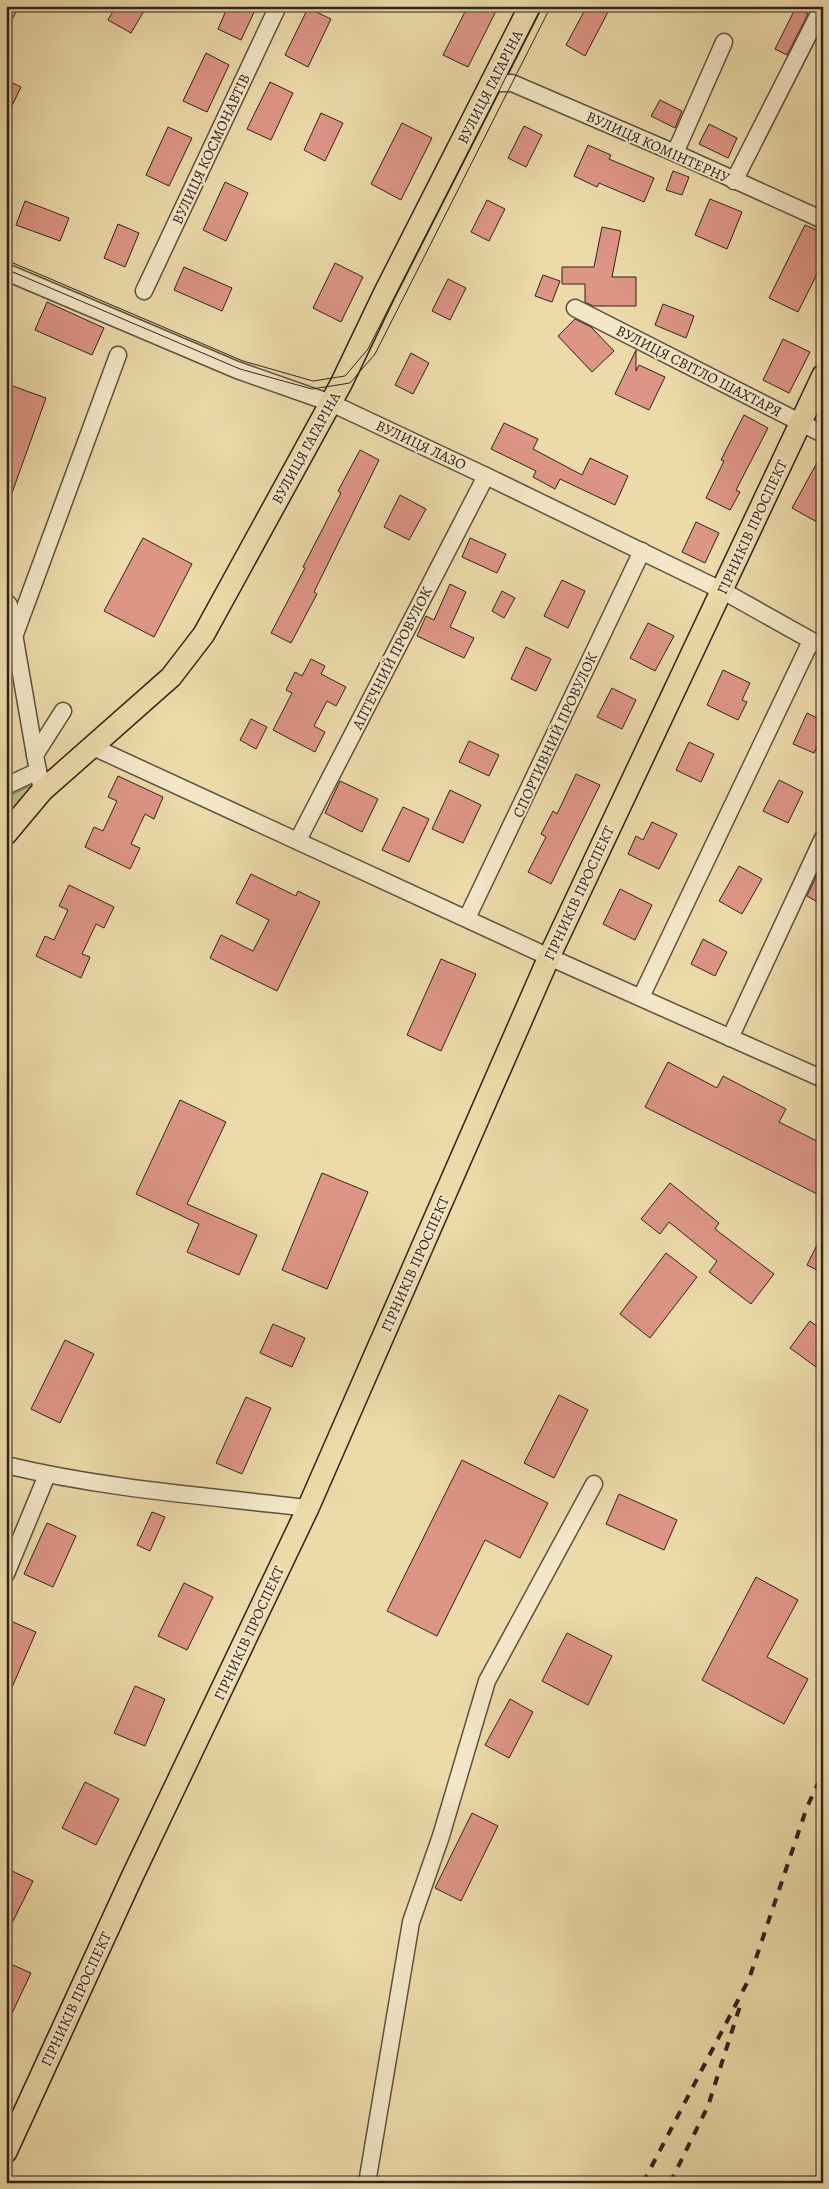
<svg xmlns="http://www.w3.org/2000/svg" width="829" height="2189" font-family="Alegreya,serif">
	<rect width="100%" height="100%" fill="#ecdaa9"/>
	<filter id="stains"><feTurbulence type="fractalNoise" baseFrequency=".004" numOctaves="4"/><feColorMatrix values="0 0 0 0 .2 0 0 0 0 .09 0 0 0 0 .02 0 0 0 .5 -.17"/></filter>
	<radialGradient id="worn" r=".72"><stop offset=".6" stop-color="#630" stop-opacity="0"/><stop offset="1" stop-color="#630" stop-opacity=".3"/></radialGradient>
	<polygon fill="#bbbe86" stroke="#757052" points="30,786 31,789 6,817 6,797"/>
	<g fill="#dd9586" stroke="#2f231d">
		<polygon points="116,6 147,6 131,33 108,20"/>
		<polygon points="228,6 257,6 241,40 218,29"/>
		<polygon points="468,6 487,6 496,11 468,67 443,55"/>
		<polygon points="587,6 601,6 609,10 585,56 566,45"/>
		<polygon points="796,7 808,14 787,55 775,49"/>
		<polygon points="308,8 331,19 308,67 285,55"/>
		<polygon points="206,53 229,65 207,112 183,101"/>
		<polygon points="6,80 21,87 6,118"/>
		<polygon points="270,82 293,93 271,140 247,129"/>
		<polygon points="660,100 682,111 675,128 651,116"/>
		<polygon points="321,113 343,123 325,161 304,150"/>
		<polygon points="402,123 432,138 401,200 371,184"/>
		<polygon points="709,124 737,138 728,158 699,144"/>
		<polygon points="524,126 542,135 526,167 508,158"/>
		<polygon points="168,127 192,138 169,186 146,175"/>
		<polygon points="588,145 611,155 609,159 654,178 644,202 599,183 597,187 574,176"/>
		<polygon points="673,171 689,177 682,195 666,190"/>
		<polygon points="225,182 248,193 226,241 203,230"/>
		<polygon points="710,199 742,212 727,249 695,235"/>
		<polygon points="487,200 505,209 489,241 471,232"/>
		<polygon points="25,201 69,218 60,241 16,225"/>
		<polygon points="118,224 139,233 125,267 104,258"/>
		<polygon points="805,225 823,233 823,262 798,312 769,298"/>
		<polygon points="602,227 621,231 612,277 636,277 636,306 593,306 585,302 585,284 562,284 562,267 594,267"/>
		<polygon points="335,263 363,277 341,322 313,308"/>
		<polygon points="184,267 232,288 222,311 174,290"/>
		<polygon points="543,275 560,281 552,302 535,296"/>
		<polygon points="448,279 466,288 450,320 432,311"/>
		<polygon points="47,302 104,328 92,355 35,330"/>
		<polygon points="663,304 694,316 686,338 655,325"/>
		<polygon points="575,319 591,327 614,351 592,372 558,336"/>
		<polygon points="783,339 810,352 789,393 763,380"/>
		<polygon points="636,350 636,371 639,365 665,377 649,410 615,394"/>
		<polygon points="411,353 429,363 413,394 395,385"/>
		<polygon points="10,385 46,398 8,504 6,395"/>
		<polygon points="744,415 768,428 736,490 740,492 730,510 706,498 724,461 721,460"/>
		<polygon points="504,423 538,439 533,449 582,475 590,458 628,476 615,505 560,479 555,489 533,477 536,471 491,449"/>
		<polygon points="360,450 379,460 314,592 317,594 291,643 271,633 305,568 303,567 341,493 338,491"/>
		<polygon points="823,452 823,512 817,522 792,508"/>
		<polygon points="400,495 426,509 409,540 384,527"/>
		<polygon points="696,522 719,533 705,563 682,552"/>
		<polygon points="143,538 192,564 154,637 104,611"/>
		<polygon points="470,538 506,554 497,573 462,557"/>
		<polygon points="562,580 585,591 568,628 544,616"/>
		<polygon points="450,584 466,592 450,627 474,638 464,658 417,636 426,616 434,620"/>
		<polygon points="502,591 515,598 504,618 492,611"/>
		<polygon points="648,623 674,636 655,671 630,658"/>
		<polygon points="526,647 551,659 536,691 511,679"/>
		<polygon points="311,659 325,666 321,674 346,687 336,706 327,701 314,726 325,732 315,752 273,730 292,693 286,690 295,672 302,676"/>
		<polygon points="723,670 750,683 742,700 747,702 738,720 707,705"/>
		<polygon points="612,688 636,700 622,729 597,717"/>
		<polygon points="807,713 823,721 823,734 814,753 793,744"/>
		<polygon points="251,719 267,727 256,749 240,740"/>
		<polygon points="469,741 499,755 489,776 459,762"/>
		<polygon points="689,742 714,754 701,782 676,770"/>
		<polygon points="576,774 600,785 551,884 528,872 546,837 541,834 553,811 557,814"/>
		<polygon points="118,776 163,797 154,819 145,814 131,844 140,848 130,869 85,847 94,827 103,831 117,801 108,797"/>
		<polygon points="779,780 803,792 788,823 763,811"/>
		<polygon points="340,781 378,799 362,832 325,813"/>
		<polygon points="450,790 481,805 463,843 432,829"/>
		<polygon points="403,807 429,819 409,862 382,850"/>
		<polygon points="652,822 677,834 659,869 628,854 636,836 643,840"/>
		<polygon points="823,862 823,905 807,896"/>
		<polygon points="739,866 762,879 742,914 719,901"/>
		<polygon points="251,874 296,896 298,891 320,902 277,991 210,958 221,935 253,951 269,920 236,903"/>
		<polygon points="69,885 114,907 104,928 96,924 82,954 90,957 81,978 36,956 45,936 54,940 68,910 59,906"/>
		<polygon points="620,889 652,905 635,940 603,924"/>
		<polygon points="703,939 727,952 715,976 691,964"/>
		<polygon points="441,959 476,974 441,1051 407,1035"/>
		<polygon points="668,1062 717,1088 723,1076 786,1109 779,1122 823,1144 823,1197 645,1107"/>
		<polygon points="180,1100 226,1122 187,1204 257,1235 239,1275 187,1252 199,1224 136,1194"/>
		<polygon points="322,1173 368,1192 327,1289 282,1270"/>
		<polygon points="670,1183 719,1223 715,1229 774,1274 751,1304 709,1272 717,1261 669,1222 660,1234 641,1219"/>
		<polygon points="823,1233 823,1273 807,1265"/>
		<polygon points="666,1253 697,1277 650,1338 620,1314"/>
		<polygon points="810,1321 823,1331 823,1372 790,1348"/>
		<polygon points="273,1324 305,1338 292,1367 260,1353"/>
		<polygon points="65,1340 94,1354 60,1423 31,1409"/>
		<polygon points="559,1395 588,1410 554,1478 524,1463"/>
		<polygon points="246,1397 271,1408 242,1474 216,1463"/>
		<polygon points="462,1460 548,1503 520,1558 485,1540 437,1636 387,1611"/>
		<polygon points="619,1494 677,1520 664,1550 606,1524"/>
		<polygon points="152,1512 165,1517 150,1551 137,1545"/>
		<polygon points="47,1523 76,1536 53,1587 24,1574"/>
		<polygon points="756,1577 798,1600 767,1657 808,1679 784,1724 702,1680"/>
		<polygon points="184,1583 213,1597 187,1650 158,1636"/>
		<polygon points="6,1619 36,1632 6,1701"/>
		<polygon points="567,1633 612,1656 588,1705 542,1681"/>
		<polygon points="135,1686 165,1699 145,1746 114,1733"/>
		<polygon points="510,1699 533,1712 509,1758 485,1745"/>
		<polygon points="85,1782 119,1799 96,1845 62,1828"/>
		<polygon points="472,1813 498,1826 461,1901 435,1888"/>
		<polygon points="10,1870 33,1881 6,1935 6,1877"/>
		<polygon points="6,1962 31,1973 6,2026"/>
	</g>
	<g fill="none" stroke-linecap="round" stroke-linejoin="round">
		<g stroke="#5e5140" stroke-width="19">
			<g id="minor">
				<polyline points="6,12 9,6"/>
				<polyline points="491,83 512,83 675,153 823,220"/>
				<polyline points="675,153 724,42"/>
				<polyline points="734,181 823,6"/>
				<polyline points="6,272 237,370 331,403 486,476 723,591 823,647"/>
				<polyline points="144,291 278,6"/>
				<polyline points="575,308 823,434"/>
				<polyline points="6,602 9,605 35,755"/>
				<polyline points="14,637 118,355"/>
				<polyline points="91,746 549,957 823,1079"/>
				<polyline points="6,786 38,771"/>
				<polyline points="42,791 35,755 63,711"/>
				<polyline points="298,840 486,476"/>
				<polyline points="467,918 642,551"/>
				<polyline points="641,997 811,641"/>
				<polyline points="730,1038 823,838"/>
				<path d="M 6,1465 C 105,1489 207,1496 308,1508"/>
				<polyline points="6,1574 47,1475"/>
				<polyline points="367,2183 411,1922 441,1836 487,1681 594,1484"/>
			</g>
		</g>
		<g stroke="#2f231d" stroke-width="24">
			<g id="major">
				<polyline points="6,834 42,791 171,677 204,634 341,384 384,294 530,6"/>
				<polyline points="6,2152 132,1877 308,1508 549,957 823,375"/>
			</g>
		</g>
		<use href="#minor" stroke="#f3e7c7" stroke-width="16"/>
		<use href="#major" stroke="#ecdaa9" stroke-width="21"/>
		<g stroke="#2f231d" stroke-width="1">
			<polyline points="6,260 243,361 313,381 345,376 368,349 542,6"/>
			<polyline points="6,269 240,369 312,389 350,383 375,354 551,6"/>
		</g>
		<g stroke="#2f231d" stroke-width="4" stroke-dasharray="9 9" stroke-linecap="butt">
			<polyline points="643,2183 749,1979 807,1807 823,1773"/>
			<polyline points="670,2183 708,2106 740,2006"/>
		</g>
	</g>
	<g text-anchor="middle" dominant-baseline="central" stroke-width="4" stroke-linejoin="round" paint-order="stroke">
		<g font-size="15" fill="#2f231d" stroke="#f3e7c7">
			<text transform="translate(490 87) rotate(-63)">ВУЛИЦЯ ГАГАРІНА</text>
			<text transform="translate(658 147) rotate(24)">ВУЛИЦЯ КОМІНТЕРНУ</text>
			<text transform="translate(211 149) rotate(-65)">ВУЛИЦЯ КОСМОНАВТІВ</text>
			<text transform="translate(699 371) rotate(27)">ВУЛИЦЯ СВІТЛО ШАХТАРЯ</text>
			<text transform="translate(421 445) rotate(25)">ВУЛИЦЯ ЛАЗО</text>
			<text transform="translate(306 448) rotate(-61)">ВУЛИЦЯ ГАГАРІНА</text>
			<text transform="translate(752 527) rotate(-65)">ГІРНИКІВ ПРОСПЕКТ</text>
			<text transform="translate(392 658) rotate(-63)">АПТЕЧНИЙ ПРОВУЛОК</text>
			<text transform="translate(555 735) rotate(-65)">СПОРТИВНИЙ ПРОВУЛОК</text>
			<text transform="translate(579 893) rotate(-65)">ГІРНИКІВ ПРОСПЕКТ</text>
			<text transform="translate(415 1264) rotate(-66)">ГІРНИКІВ ПРОСПЕКТ</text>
			<text transform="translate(249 1633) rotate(-65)">ГІРНИКІВ ПРОСПЕКТ</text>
			<text transform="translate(76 1999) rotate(-65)">ГІРНИКІВ ПРОСПЕКТ</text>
		</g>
	</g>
	<rect width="829" height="2189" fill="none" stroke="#ecdaa9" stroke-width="25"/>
	<rect x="8" y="8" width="814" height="2174" fill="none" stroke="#2f231d" stroke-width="2.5"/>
	<rect x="12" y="12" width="804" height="2164" fill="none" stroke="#2f231d"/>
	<rect width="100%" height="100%" filter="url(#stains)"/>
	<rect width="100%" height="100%" fill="url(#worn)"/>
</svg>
